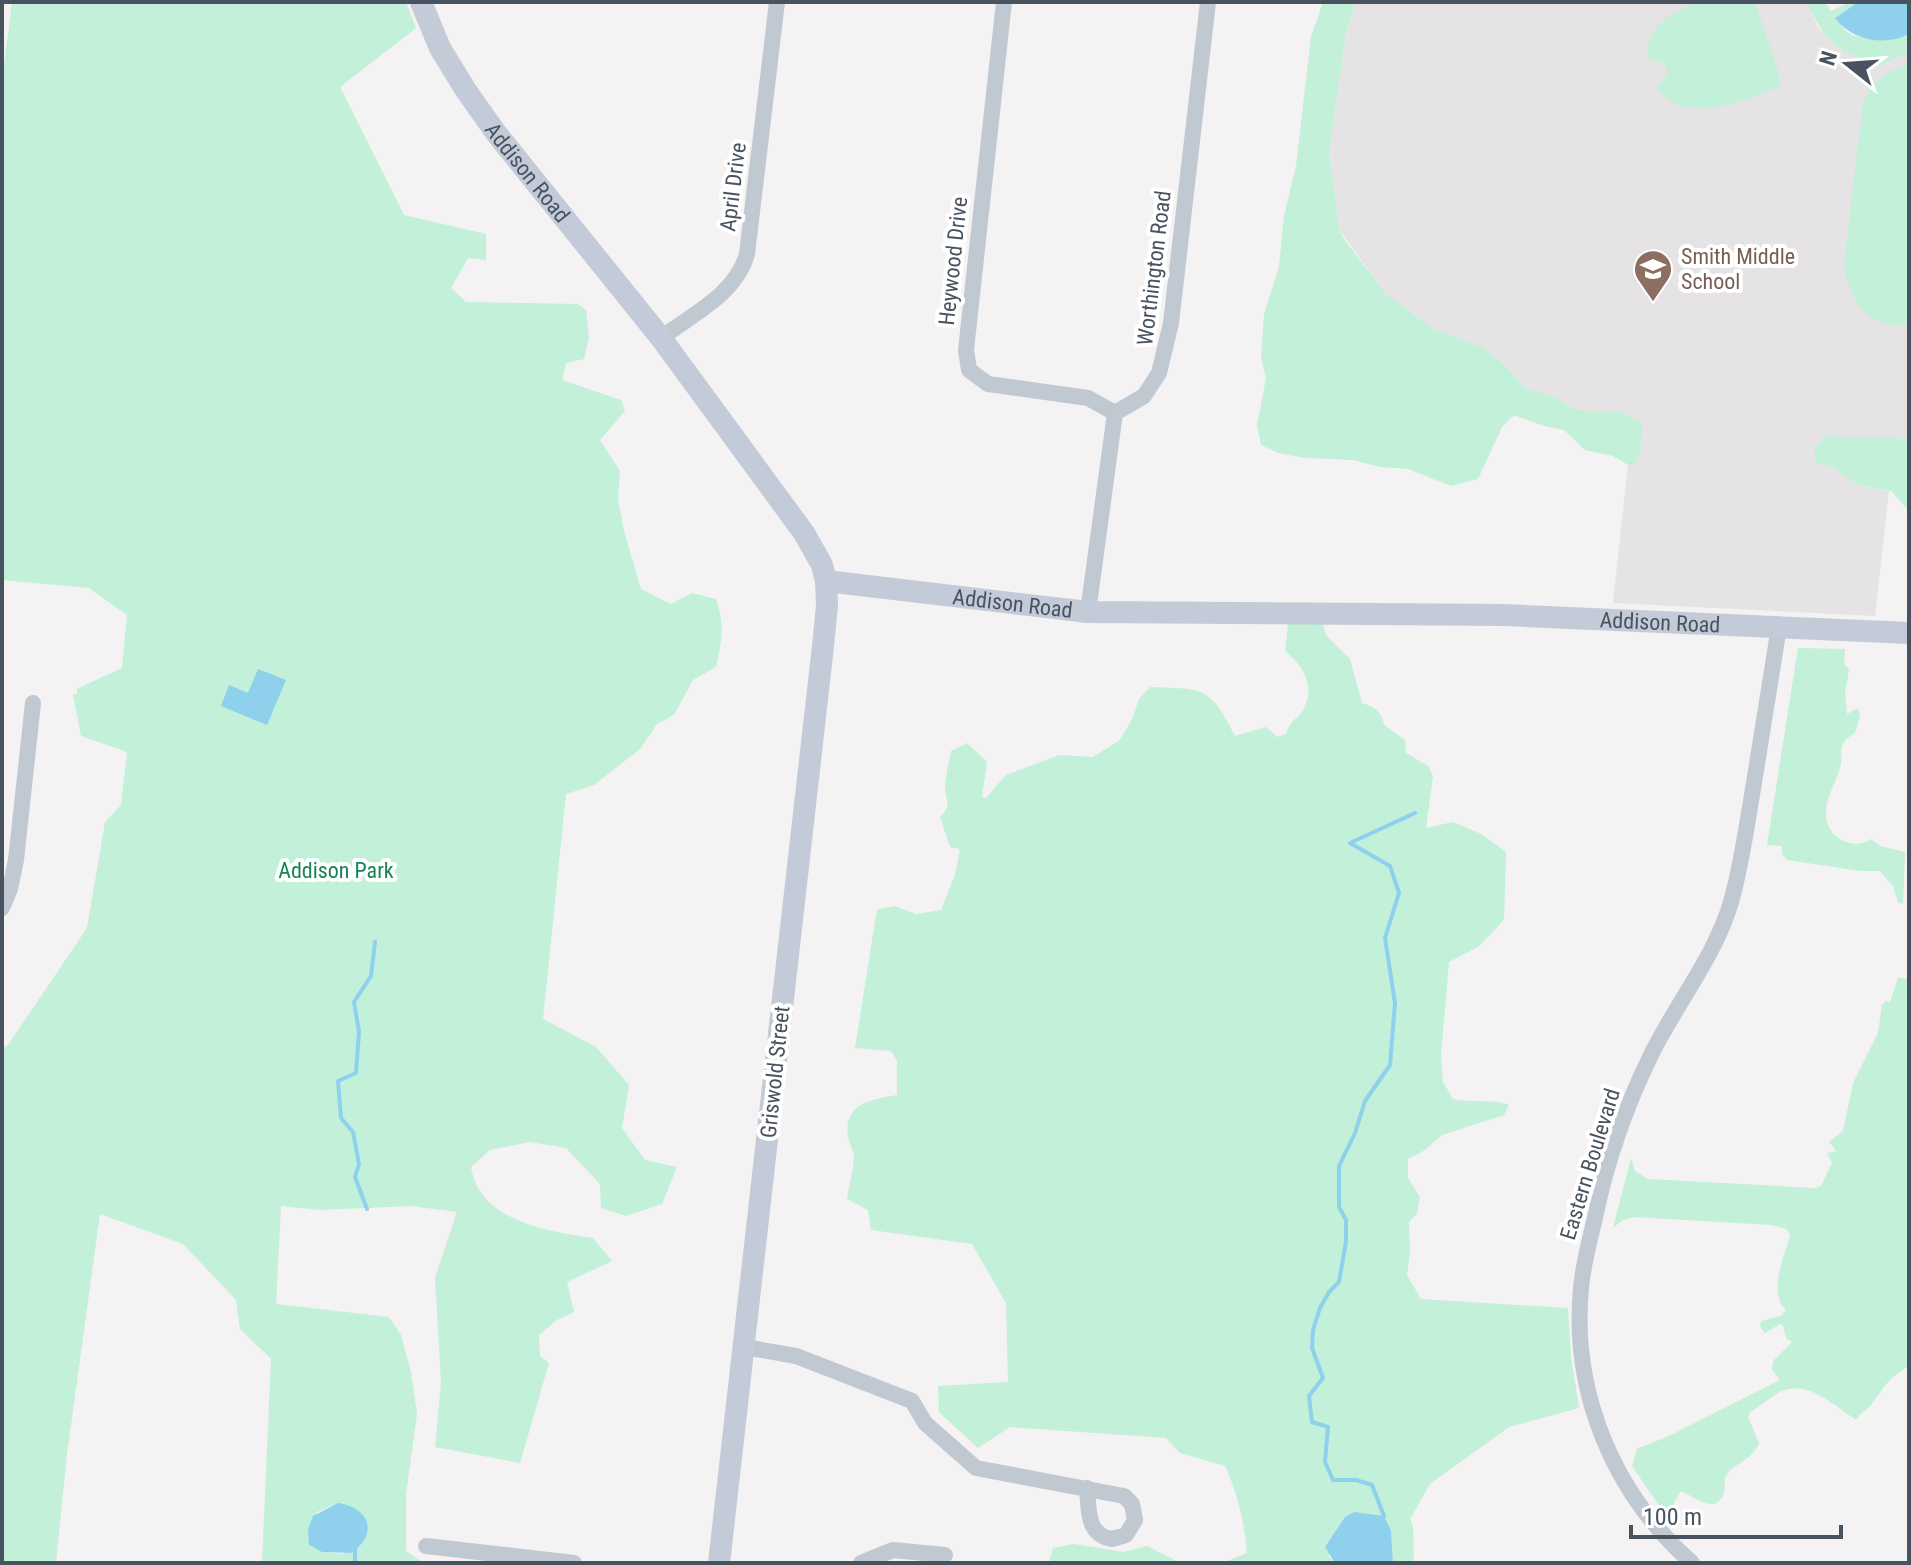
<svg xmlns="http://www.w3.org/2000/svg" width="1911" height="1565" font-family="'Roboto Condensed',sans-serif">
	<rect width="100%" height="100%" fill="#f4f2f2"/>
	<polygon fill="#e5e3e4" points="1356,2 1807,2 1818,28 1849,53 1881,65 1909,52 1909,441 1891,437 1836,437 1828,434 1830,466 1858,485 1889,491 1875,616 1613,603 1628,465 1630,466 1640,453 1643,424 1621,412 1595,412 1571,408 1555,397 1526,388 1502,362 1482,347 1434,329 1386,294 1340,231 1329,154 1346,34"/>
	<g fill="#c2f0d8" fill-rule="evenodd">
		<path d="M 12,2 L 406,2 L 416,28 L 340,87 L 404,215 L 486,234 L 486,260 L 468,258 L 451,288 L 466,302 L 578,304 L 586,310 L 589,338 L 584,359 L 566,363 L 562,380 L 621,400 L 625,411 L 600,440 L 620,471 L 618,499 L 624,531 L 641,589 L 671,604 L 692,593 L 716,599 C 725,623 722,643 716,667 L 693,680 L 674,715 L 657,724 L 640,749 L 594,785 L 566,794 L 543,1019 L 596,1047 L 629,1085 L 622,1128 L 645,1160 L 677,1167 L 662,1204 L 626,1216 L 601,1208 L 600,1184 L 566,1148 L 530,1142 L 490,1150 L 471,1167 C 479,1221 548,1232 593,1238 L 612,1261 L 567,1282 L 574,1312 L 557,1320 L 539,1335 L 540,1356 L 549,1363 L 520,1463 L 435,1447 L 441,1383 L 435,1278 L 457,1212 L 411,1206 L 320,1210 L 281,1206 L 276,1304 L 389,1317 L 401,1335 L 411,1372 L 417,1414 L 406,1494 L 406,1551 L 424,1563 L 262,1563 L 271,1359 L 240,1329 L 236,1300 L 183,1244 L 100,1214 L 67,1454 L 56,1563 L 2,1563 L 2,1048 L 8,1045 L 87,928 L 105,822 L 121,805 L 127,752 L 81,736 L 73,694 L 77,694 L 77,689 L 83,686 L 122,668 L 127,615 L 89,588 L 2,580 L 2,81 ZM 333,1505 L 356,1550 C 343,1557 325,1553 312,1547 L 317,1512 Z"/>
		<polygon points="1323,2 1356,2 1346,33 1329,154 1340,231 1344,239 1386,294 1434,329 1482,347 1502,362 1526,388 1555,397 1571,408 1595,412 1621,412 1643,424 1640,453 1635,465 1630,466 1613,456 1585,450 1564,430 1544,426 1514,415 1502,427 1478,479 1451,486 1408,469 1380,467 1353,460 1306,458 1278,453 1261,445 1257,426 1266,378 1261,357 1264,315 1279,266 1284,216 1296,166 1311,37"/>
		<path d="M 1701,2 L 1755,2 L 1779,74 L 1778,79 L 1782,82 L 1778,87 C 1742,102 1687,126 1657,89 C 1662,78 1674,75 1662,62 L 1647,58 C 1648,24 1672,11 1701,2 Z"/>
		<path d="M 1807,2 L 1825,2 L 1831,11 L 1850,2 L 1858,2 L 1836,17 C 1840,24 1847,34 1855,36 C 1870,40 1896,41 1909,34 L 1909,52 L 1881,65 C 1837,51 1826,45 1807,2 Z"/>
		<path d="M 1909,65 L 1909,324 C 1871,330 1848,301 1844,266 L 1863,101 C 1875,81 1887,69 1909,65 Z"/>
		<polygon points="1828,434 1836,437 1891,437 1909,441 1909,511 1891,491 1858,485 1830,466 1816,463 1814,448"/>
		<path d="M 1288,624 L 1323,624 L 1326,635 L 1350,659 L 1362,703 C 1375,707 1382,712 1384,725 L 1405,740 L 1406,753 L 1428,766 L 1433,776 L 1426,828 L 1453,822 L 1481,834 L 1506,852 L 1504,920 L 1478,947 L 1449,962 L 1441,1055 L 1443,1082 L 1453,1099 C 1469,1103 1498,1099 1509,1105 L 1504,1115 L 1442,1135 L 1425,1150 L 1408,1159 L 1408,1178 L 1420,1197 L 1417,1214 L 1409,1222 L 1410,1252 L 1407,1275 L 1421,1299 L 1568,1308 L 1571,1356 L 1579,1408 L 1509,1427 L 1430,1484 L 1410,1519 L 1413,1527 L 1414,1563 L 1393,1563 L 1391,1531 L 1333,1537 L 1330,1541 L 1329,1556 L 1335,1563 L 1222,1563 L 1247,1553 C 1244,1522 1238,1494 1225,1466 L 1180,1453 L 1166,1438 L 1010,1427 L 978,1448 L 939,1412 L 938,1386 L 1008,1382 L 1006,1303 L 972,1244 L 871,1230 L 868,1210 L 847,1199 C 849,1185 854,1169 854,1155 C 853,1149 849,1144 848,1137 C 843,1103 872,1099 897,1095 L 897,1060 L 891,1051 L 855,1048 L 877,909 L 895,906 L 916,914 L 941,910 L 955,875 L 960,849 L 950,847 L 940,817 C 953,804 945,800 945,786 C 946,774 949,762 951,751 L 967,743 L 987,762 L 982,797 L 986,798 L 1006,775 L 1059,755 L 1093,757 L 1120,740 L 1133,717 L 1139,699 L 1150,687 C 1204,689 1210,686 1235,736 L 1266,727 L 1277,737 L 1286,734 C 1292,717 1299,719 1304,708 C 1316,685 1302,665 1285,651 Z"/>
		<path d="M 1798,648 L 1845,649 L 1844,664 L 1849,670 L 1845,693 L 1847,714 L 1858,708 L 1860,716 L 1855,733 C 1833,746 1846,751 1839,771 C 1834,786 1826,797 1826,813 C 1825,836 1851,852 1871,839 L 1880,846 L 1905,852 L 1903,904 L 1898,902 L 1893,886 L 1880,871 L 1861,871 L 1787,860 L 1782,854 L 1782,846 L 1767,845 Z"/>
		<path d="M 1898,978 L 1909,979 L 1909,1366 C 1888,1378 1887,1384 1873,1402 C 1868,1410 1863,1410 1856,1420 C 1835,1406 1808,1380 1782,1391 C 1771,1396 1761,1406 1750,1412 L 1748,1417 L 1759,1443 C 1751,1461 1735,1463 1727,1474 C 1723,1480 1726,1486 1724,1493 C 1715,1517 1693,1495 1681,1491 L 1674,1502 L 1675,1514 L 1665,1514 L 1632,1466 L 1637,1449 L 1671,1435 L 1780,1380 L 1772,1369 L 1773,1361 L 1792,1342 L 1786,1338 L 1783,1325 L 1780,1324 L 1765,1333 L 1760,1327 L 1761,1321 L 1781,1316 L 1786,1310 C 1768,1294 1784,1256 1790,1236 L 1787,1229 L 1771,1225 L 1634,1217 L 1623,1220 L 1613,1228 L 1631,1158 L 1635,1171 L 1648,1179 L 1815,1188 L 1821,1186 L 1832,1163 L 1827,1153 L 1836,1151 L 1829,1142 L 1843,1131 L 1853,1083 L 1878,1033 L 1882,1005 L 1886,1001 L 1890,1002 Z"/>
		<polygon points="1074,1544 1123,1552 1147,1546 1181,1563 1049,1563 1053,1548"/>
	</g>
	<g fill="#8fd0ed">
		<path d="M 1858,2 L 1909,2 L 1909,34 C 1883,47 1852,40 1835,18 Z"/>
		<polygon points="258,669 286,680 267,725 221,706 229,685 248,693"/>
		<path d="M 338,1503 C 370,1508 379,1534 351,1553 L 322,1552 L 309,1545 L 308,1529 L 313,1516 Z"/>
		<polygon points="1354,1512 1384,1516 1391,1531 1393,1563 1335,1563 1325,1547 1345,1517"/>
	</g>
	<g fill="none" stroke-linecap="round" stroke-linejoin="round">
		<g stroke="#8fd0ed" stroke-width="4">
			<polyline points="367,1209 355,1177 359,1164 353,1132 341,1118 338,1081 356,1073 359,1032 354,1002 371,976 375,942"/>
			<polyline points="1384,1516 1372,1485 1356,1480 1333,1480 1325,1462 1328,1427 1312,1422 1309,1396 1323,1378 1312,1348 1313,1330 1320,1308 1329,1292 1339,1282 1346,1242 1346,1220 1339,1207 1339,1166 1355,1133 1365,1101 1390,1065 1395,1003 1385,938 1399,893 1390,866 1350,843 1415,813"/>
			<polyline points="355,1548 355,1563"/>
		</g>
		<g stroke="#c0c8d1" stroke-width="16">
			<polyline points="1004,2 966,350 969,370 988,384 1088,398 1115,413"/>
			<path d="M 661,338 C 693,314 736,294 747,254 L 777,2"/>
			<polyline points="1088,612 1115,413 1144,396 1159,373 1171,323 1208,2"/>
			<polyline points="2,908 10,889 16,860 33,703"/>
			<path d="M 745,1347 L 796,1356 L 912,1401 L 925,1423 L 976,1468 L 1124,1496 L 1132,1504 L 1135,1520 L 1126,1535 L 1112,1539 C 1086,1535 1089,1509 1087,1488"/>
			<polyline points="426,1546 574,1563"/>
			<polyline points="861,1563 893,1550 945,1555"/>
			<path d="M 1692,1563 C 1614,1494 1571,1393 1581,1288 C 1583,1263 1590,1241 1595,1217 C 1607,1161 1625,1108 1650,1057 C 1675,1005 1715,957 1731,902 C 1741,867 1746,830 1752,795 C 1761,739 1770,683 1779,627"/>
		</g>
		<g stroke="#c3cbd8" stroke-width="22">
			<path id="s1" d="M 421,2 L 440,48 L 465,89 L 496,133 L 661,338 L 804,533 L 822,565 L 826,581 L 827,605 L 823,646 L 719,1563"/>
			<path id="s2" d="M 826,581 L 1088,612 L 1504,615 L 1909,633"/>
		</g>
	</g>
	<defs>
		<g id="school-pin" transform="scale(2)"><path d="M0 17L-7.5 6A9.5 9.5 0 1 1 7.5 6Z" fill="#8d6e63" stroke="#fff"/><path d="M0-5L7-2L0 1L-7-2ZM-4 1L0 2.5L4 1V4Q0 6-4 4Z" fill="#fff"/></g>
	</defs>
	<g fill-rule="evenodd">
		<use href="#school-pin" x="1653" y="269"/>
	</g>
	<g text-anchor="middle" dominant-baseline="central" stroke-width="8" stroke-linejoin="round" paint-order="stroke">
		<g font-size="22" fill="#495360" stroke="#fff">
			<text stroke="none"><textPath href="#s1" startOffset="202">Addison Road</textPath></text>
			<text transform="translate(733 187) rotate(-83)">April Drive</text>
			<text transform="translate(953 261) rotate(-84)">Heywood Drive</text>
			<text transform="translate(1154 268) rotate(-83)">Worthington Road</text>
			<text stroke="none"><textPath href="#s2" startOffset="188">Addison Road</textPath></text>
			<text stroke="none"><textPath href="#s2" startOffset="836">Addison Road</textPath></text>
			<text transform="translate(775 1072) rotate(-84)">Griswold Street</text>
			<text transform="translate(1590 1164) rotate(-73)">Eastern Boulevard</text>
		</g>
		<g font-size="22" fill="#785e54" stroke="#fff" text-anchor="start">
			<text x="1681" y="256">Smith Middle<tspan x="1681" dy="25">School</tspan></text>
		</g>
		<g font-size="22" fill="#178458" stroke="#fff">
			<text x="336" y="870">Addison Park</text>
		</g>
	</g>
	<rect width="1911" height="1565" fill="none" stroke="#495360" stroke-width="8"/>
	<g transform="translate(1847 64) rotate(287)" stroke="#ffffff" stroke-width="6" paint-order="stroke">
	<path d="M0-6L14 30L0 20L-14 30Z" fill="#495360"/>
	<text y="-12" font-size="22" font-weight="bold" text-anchor="middle" fill="#495360">N</text>
	</g>
	<path d="M1631 1525v12h210v-12" fill="none" stroke="#495360" stroke-width="4"/>
	<text x="1643" y="1525" font-size="24" fill="#495360" stroke="#ffffff" stroke-width="6" paint-order="stroke">100 m</text>
</svg>
